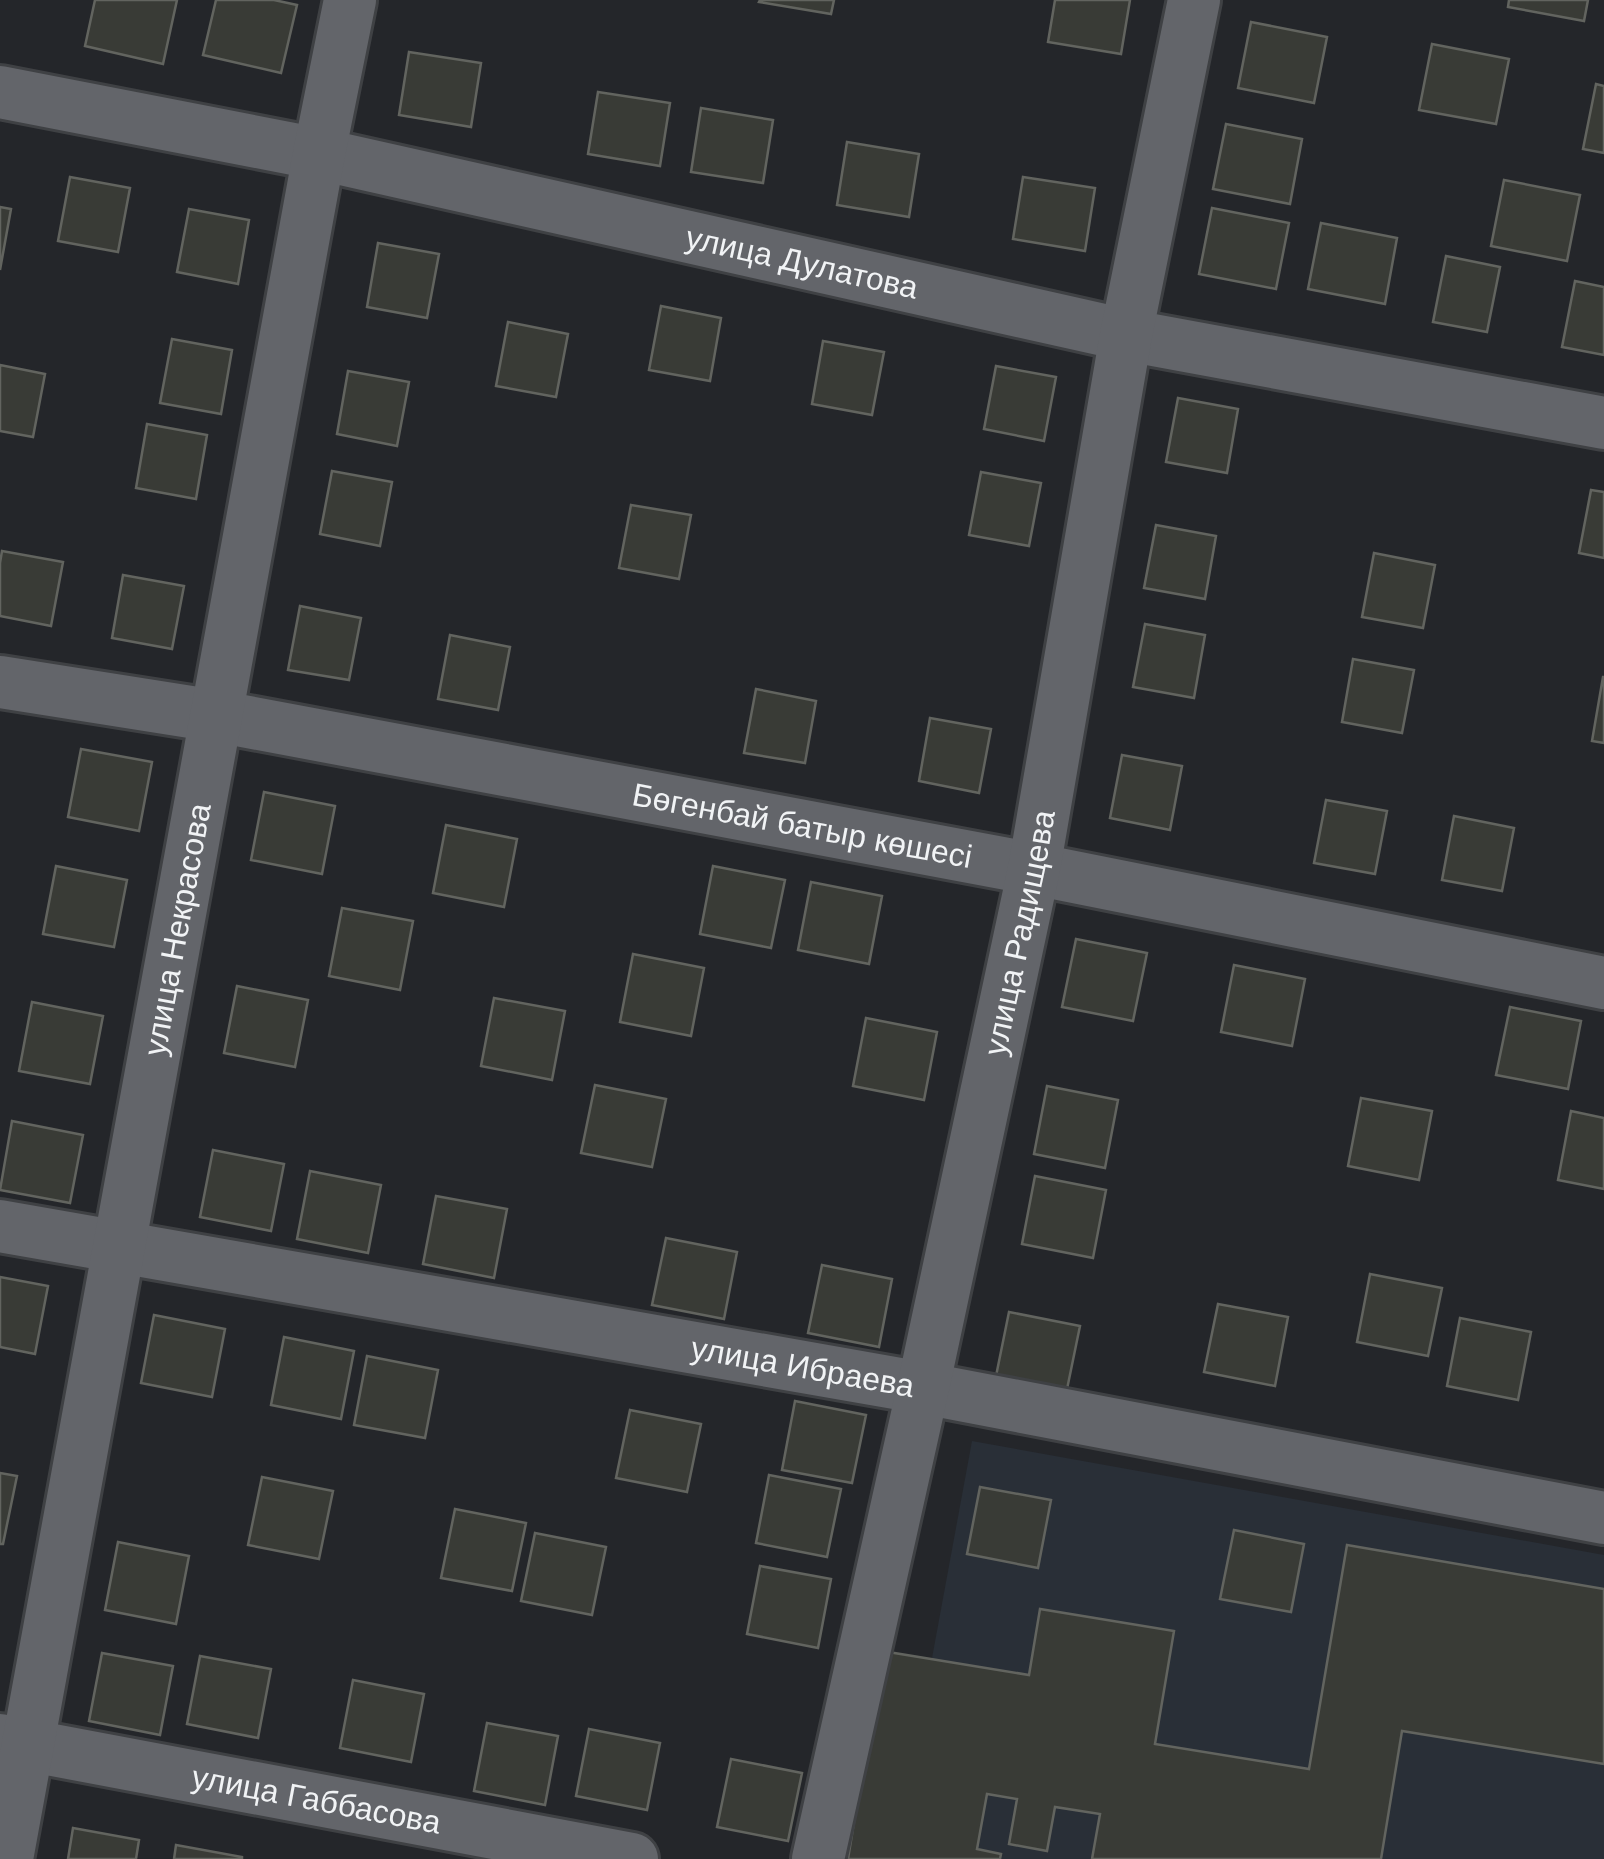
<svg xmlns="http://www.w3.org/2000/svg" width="1604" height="1859" font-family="Arial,sans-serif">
	<rect width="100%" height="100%" fill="#24262a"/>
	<polygon fill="#292f37" points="972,1441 1604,1555 1604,1859 895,1859"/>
	<g fill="#393b36" stroke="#62645f" stroke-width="2.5">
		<polygon points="95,0 177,0 163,64 85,46"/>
		<polygon points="216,0 274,0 297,5 281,73 203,55"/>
		<polygon points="760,0 834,0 831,14 759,2"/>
		<polygon points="1055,0 1130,0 1121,54 1048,42"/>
		<polygon points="1509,0 1588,0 1584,21 1508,7"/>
		<polygon points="1251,22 1327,37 1314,103 1238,88"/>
		<polygon points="1432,44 1509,59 1496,124 1419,110"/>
		<polygon points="409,52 481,63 471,127 399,115"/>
		<polygon points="1596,84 1604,86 1604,153 1583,149"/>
		<polygon points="598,92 670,103 660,166 588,154"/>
		<polygon points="701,108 773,120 763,183 691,172"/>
		<polygon points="1226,124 1302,139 1290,204 1213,189"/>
		<polygon points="847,142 919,154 909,217 837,205"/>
		<polygon points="70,177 130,188 118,252 58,241"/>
		<polygon points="1023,177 1095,188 1085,251 1013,239"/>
		<polygon points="1504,180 1580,195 1567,261 1491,246"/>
		<polygon points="0,207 11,209 0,270"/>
		<polygon points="1212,208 1289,223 1276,289 1199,274"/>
		<polygon points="189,209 249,220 238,284 177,272"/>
		<polygon points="1321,223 1397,238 1385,304 1308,289"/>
		<polygon points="378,243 439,254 427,318 367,307"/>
		<polygon points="1446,256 1500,267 1487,332 1433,322"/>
		<polygon points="1575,281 1604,287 1604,355 1562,347"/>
		<polygon points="661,306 721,318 710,381 649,370"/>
		<polygon points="508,322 568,334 556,397 496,386"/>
		<polygon points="172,339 232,350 221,414 160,403"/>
		<polygon points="823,341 884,352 872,415 812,404"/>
		<polygon points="0,365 45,374 33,437 0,431"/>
		<polygon points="996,366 1056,377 1044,441 984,429"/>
		<polygon points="348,371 409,382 397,446 337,434"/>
		<polygon points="1178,398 1238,409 1227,473 1166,462"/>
		<polygon points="147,424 207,435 196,499 136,488"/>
		<polygon points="332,471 392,482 380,546 320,534"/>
		<polygon points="981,472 1041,483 1029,546 969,535"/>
		<polygon points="1591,490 1604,492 1604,558 1579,553"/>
		<polygon points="631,505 691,515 679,579 619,568"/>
		<polygon points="1156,525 1216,536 1205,599 1144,588"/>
		<polygon points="2,551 63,562 51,626 0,616 0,563"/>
		<polygon points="1374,553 1435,565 1423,628 1362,617"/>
		<polygon points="123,575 184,586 172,649 112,638"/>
		<polygon points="300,606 361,618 349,680 288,670"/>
		<polygon points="1145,624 1205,635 1194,698 1133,687"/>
		<polygon points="450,635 510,647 498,710 438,699"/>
		<polygon points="1353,659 1414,670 1402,733 1342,722"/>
		<polygon points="1603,677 1604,677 1604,743 1592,741"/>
		<polygon points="756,689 816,701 805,763 744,753"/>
		<polygon points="930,718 991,729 979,793 919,781"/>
		<polygon points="81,749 152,762 139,831 68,817"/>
		<polygon points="1122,755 1182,766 1170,830 1110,818"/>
		<polygon points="264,792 335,806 322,874 251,860"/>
		<polygon points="1326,800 1387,811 1375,874 1314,863"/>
		<polygon points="1454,816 1514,828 1502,891 1442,880"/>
		<polygon points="446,825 517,839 504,907 433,893"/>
		<polygon points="56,866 127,880 114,947 43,934"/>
		<polygon points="713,866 785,880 771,948 700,934"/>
		<polygon points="811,882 882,896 869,964 798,950"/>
		<polygon points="342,908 413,921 400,990 329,976"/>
		<polygon points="1076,939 1147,953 1133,1021 1062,1007"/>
		<polygon points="633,954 704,968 691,1036 620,1022"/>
		<polygon points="1234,965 1305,979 1292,1046 1221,1032"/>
		<polygon points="237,986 308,1000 295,1067 224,1053"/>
		<polygon points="494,998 565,1011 552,1080 481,1066"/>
		<polygon points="32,1002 103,1016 90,1084 19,1071"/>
		<polygon points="1510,1007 1581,1021 1568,1089 1496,1075"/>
		<polygon points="866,1018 937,1032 924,1100 853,1086"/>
		<polygon points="595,1085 666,1099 652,1167 581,1153"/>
		<polygon points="1047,1086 1118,1100 1105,1168 1034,1154"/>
		<polygon points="1361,1098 1432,1111 1419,1180 1348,1166"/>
		<polygon points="1571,1111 1604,1118 1604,1189 1558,1180"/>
		<polygon points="12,1121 83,1135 70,1203 0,1190"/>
		<polygon points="213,1150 284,1164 271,1231 200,1217"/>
		<polygon points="310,1171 381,1185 368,1253 297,1239"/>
		<polygon points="1035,1176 1106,1190 1093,1258 1022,1244"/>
		<polygon points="436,1196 507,1209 494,1278 423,1264"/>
		<polygon points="666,1238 737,1252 724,1319 652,1305"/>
		<polygon points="822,1265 892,1279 879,1347 808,1333"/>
		<polygon points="1370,1274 1442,1288 1428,1356 1357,1342"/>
		<polygon points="0,1277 48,1286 35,1354 0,1347"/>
		<polygon points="1218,1304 1288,1317 1275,1386 1204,1372"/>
		<polygon points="1009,1312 1080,1326 1066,1394 995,1381"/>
		<polygon points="154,1315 225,1329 212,1397 141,1383"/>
		<polygon points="1460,1318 1531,1332 1518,1400 1447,1386"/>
		<polygon points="284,1337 354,1351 341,1419 271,1405"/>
		<polygon points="367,1356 438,1370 425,1438 354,1425"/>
		<polygon points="795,1401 866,1415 852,1483 782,1470"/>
		<polygon points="630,1410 701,1424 687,1492 616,1478"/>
		<polygon points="0,1473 17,1476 3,1544 0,1544"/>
		<polygon points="769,1475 841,1489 827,1557 756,1543"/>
		<polygon points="262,1477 333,1491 319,1559 248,1545"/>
		<polygon points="980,1487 1051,1500 1038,1568 967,1554"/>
		<polygon points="455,1509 526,1523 512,1591 441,1578"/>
		<polygon points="1234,1530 1304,1544 1291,1612 1220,1599"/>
		<polygon points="535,1533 606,1547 592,1615 521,1601"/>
		<polygon points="118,1542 189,1556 176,1624 105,1610"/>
		<polygon points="1347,1545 1604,1589 1604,1764 1402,1731 1381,1859 1092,1859 1100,1814 1055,1807 1047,1851 1009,1844 1017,1799 987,1794 977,1849 1001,1854 1000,1859 848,1859 882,1651 1029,1675 1040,1609 1174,1631 1155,1744 1309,1769"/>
		<polygon points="760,1566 831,1579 818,1648 747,1634"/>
		<polygon points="102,1653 173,1666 160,1735 89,1721"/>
		<polygon points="200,1656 271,1669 258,1738 187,1724"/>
		<polygon points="353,1680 424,1694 411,1762 340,1748"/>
		<polygon points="487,1723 558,1736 545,1805 474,1791"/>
		<polygon points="589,1729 660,1743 647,1810 576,1796"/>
		<polygon points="731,1759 802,1773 788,1841 717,1827"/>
		<polygon points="73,1828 139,1840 136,1859 68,1859"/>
		<polygon points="176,1845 242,1857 242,1859 174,1859"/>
	</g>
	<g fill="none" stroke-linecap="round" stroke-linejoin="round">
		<g stroke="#3f4144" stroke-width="58">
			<g id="street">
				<path id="s1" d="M 0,92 L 319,154 L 1126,335 L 1604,423"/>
				<path id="s2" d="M 0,682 L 216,716 L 1034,869 L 1604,983"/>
				<path id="s3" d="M 0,1226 L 923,1388 L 1604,1518"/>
				<path id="s4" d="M 0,1740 L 632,1859"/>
				<path id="s5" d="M 7,1859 L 319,154 L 350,0"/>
				<path id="s6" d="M 818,1859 L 923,1388 L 1034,869 L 1126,335 L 1194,0"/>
			</g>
		</g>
		<use href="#street" stroke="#63656a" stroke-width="52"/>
	</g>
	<g text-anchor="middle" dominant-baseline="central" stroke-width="10" stroke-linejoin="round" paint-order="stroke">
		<g font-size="32" fill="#f1f3f5" stroke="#0e0f11">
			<text stroke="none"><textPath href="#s1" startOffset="820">улица Дулатова</textPath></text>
			<text stroke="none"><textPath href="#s2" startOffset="815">Бөгенбай батыр көшесі</textPath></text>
			<text stroke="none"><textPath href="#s5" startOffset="945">улица Некрасова</textPath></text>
			<text stroke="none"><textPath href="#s6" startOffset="948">улица Радищева</textPath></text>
			<text stroke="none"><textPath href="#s3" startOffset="815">улица Ибраева</textPath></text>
			<text stroke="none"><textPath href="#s4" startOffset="322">улица Габбасова</textPath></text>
		</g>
	</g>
</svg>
